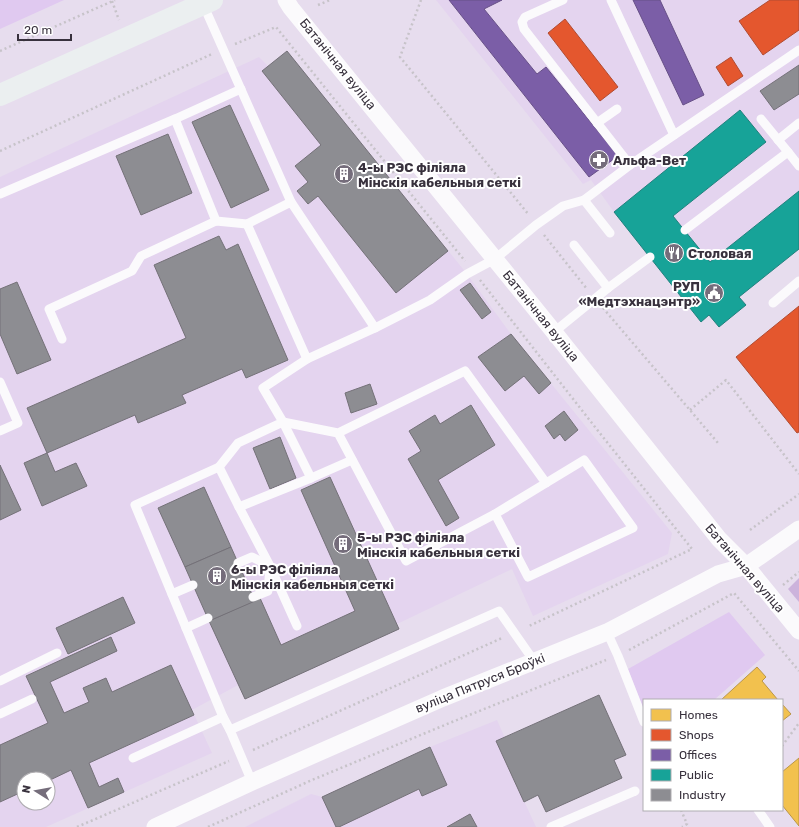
<svg xmlns="http://www.w3.org/2000/svg" width="799" height="827" font-family="Rubik,sans-serif">
	<rect width="100%" height="100%" fill="#e7ddee"/>
	<g fill="#e4d4ef" fill-rule="evenodd">
		<polygon points="436,0 799,0 799,249 740,297 746,305 719,327 709,315 701,322 614,212 591,180 583,184"/>
		<path d="M 287,51 L 467,274 L 511,334 L 672,533 L 668,554 L 533,616 L 512,569 L 397,624 L 399,629 L 245,699 L 238,685 L 192,710 L 212,753 L 46,827 L 0,827 L 0,177 L 259,57 L 268,66 ZM 24,779 L 48,779 L 48,803 L 24,803 Z"/>
		<polygon points="497,720 505,738 497,742 536,827 245,827 311,794 322,797 430,747"/>
	</g>
	<g fill="#e0c9f0">
		<polygon points="0,0 64,0 0,29"/>
		<polygon points="729,612 765,655 714,700 644,700 644,711 628,669"/>
	</g>
	<polygon fill="#ccb3dc" points="799,578 799,602 788,589"/>
	<g fill="#f2c14e" stroke="#ba9649">
		<polygon points="757,667 766,677 762,681 778,700 721,700"/>
		<polygon points="782,704 791,714 782,721"/>
		<polygon points="799,758 799,826 782,805 782,772"/>
	</g>
	<g fill="#e4572e" stroke="#b04c32">
		<polygon points="770,0 799,0 799,30 763,55 739,21"/>
		<polygon points="565,19 618,87 600,101 548,33"/>
		<polygon points="731,57 743,76 728,86 716,67"/>
		<polygon points="799,306 799,432 797,433 736,357"/>
	</g>
	<g fill="#7b5ea7" stroke="#675087">
		<polygon points="449,0 502,0 484,9 537,74 546,67 618,156 589,177"/>
		<polygon points="633,0 660,0 704,95 683,105"/>
	</g>
	<polygon fill="#17a398" stroke="#21817d" points="740,110 766,142 673,216 710,262 799,191 799,249 739,297 746,305 719,327 709,315 701,322 614,212"/>
	<g fill="#8d8d92" stroke="#747178">
		<polygon points="287,51 448,251 396,293 318,196 308,204 297,191 308,182 295,166 321,145 262,71"/>
		<polygon points="799,65 799,94 774,110 760,91"/>
		<polygon points="230,105 269,190 231,208 192,122"/>
		<polygon points="168,134 192,193 141,215 116,156"/>
		<polygon points="219,236 226,250 238,244 288,360 246,378 242,369 182,395 186,403 138,423 135,415 47,453 27,408 186,338 154,265"/>
		<polygon points="17,282 51,360 17,374 0,334 0,289"/>
		<polygon points="470,283 491,312 482,319 460,290"/>
		<polygon points="511,334 551,383 539,394 524,376 505,391 478,357"/>
		<polygon points="370,384 377,404 351,413 345,393"/>
		<polygon points="471,405 495,445 438,480 459,518 446,526 408,459 421,451 409,431 435,415 440,424"/>
		<polygon points="564,411 578,430 565,441 560,434 554,439 545,426"/>
		<polygon points="280,437 296,478 270,489 253,448"/>
		<polygon points="47,453 55,472 76,463 87,486 42,506 24,463"/>
		<polygon points="0,465 21,510 0,520"/>
		<polygon points="330,477 399,629 245,699 209,621 260,598 281,645 355,611 301,490"/>
		<polygon points="204,487 231,547 185,567 158,508"/>
		<polygon points="231,547 255,601 209,621 185,567"/>
		<polygon points="123,597 135,623 68,654 56,628"/>
		<polygon points="111,637 117,651 50,682 64,713 89,702 83,688 106,678 112,692 171,665 194,715 89,763 99,787 118,778 124,792 88,808 71,770 48,781 48,779 24,779 24,791 0,802 0,745 48,723 26,676"/>
		<polygon points="599,695 626,755 614,760 622,778 546,812 538,795 524,802 496,741"/>
		<polygon points="430,747 447,785 422,796 419,789 339,827 336,827 322,797"/>
		<polygon points="470,814 477,827 447,827"/>
	</g>
	<g fill="none" stroke-linecap="round" stroke-linejoin="round">
		<g stroke="#c7c3c9" stroke-width="2.5" stroke-dasharray="2 3" stroke-linecap="butt">
			<polyline points="421,0 400,57 529,215"/>
			<polyline points="112,1 119,20"/>
			<polyline points="318,5 330,0"/>
			<polyline points="235,44 276,27 465,261"/>
			<polyline points="0,51 115,0"/>
			<polyline points="0,151 212,54"/>
			<polyline points="544,235 587,289"/>
			<polyline points="480,280 595,427 692,549 527,627"/>
			<polyline points="603,308 718,443"/>
			<polyline points="690,410 726,380 799,474"/>
			<polyline points="750,530 799,494"/>
			<polyline points="783,585 799,572"/>
			<polyline points="629,650 734,593 799,671"/>
			<polyline points="782,746 799,723"/>
			<polyline points="253,750 502,638"/>
			<polyline points="681,810 687,824 682,827"/>
			<polyline points="77,827 229,761"/>
			<polyline points="208,827 312,780 452,722 606,660"/>
		</g>
		<g stroke="#fbfafc" stroke-width="9">
			<polyline points="563,0 525,17 522,22 524,29 630,165"/>
			<polyline points="611,0 674,135"/>
			<polyline points="203,4 291,202"/>
			<polyline points="597,123 617,109"/>
			<polyline points="778,140 799,123"/>
			<polyline points="788,152 799,166"/>
			<polyline points="0,194 175,119"/>
			<polyline points="584,200 630,165 799,50"/>
			<polyline points="216,221 175,119 241,89"/>
			<polyline points="247,224 307,359 375,328 430,300 467,274 495,259 536,225 563,206 584,200 610,233"/>
			<polyline points="685,230 788,152 761,119"/>
			<polyline points="608,288 650,257"/>
			<polyline points="773,303 799,281"/>
			<polyline points="554,332 608,288 574,245"/>
			<polyline points="62,339 49,309 132,271 141,256 216,221 247,224 291,202 375,328"/>
			<polyline points="0,382 18,423 0,431"/>
			<polyline points="283,422 338,433 465,371 546,483 495,514 406,561 338,433"/>
			<polyline points="219,467 239,507 311,478 283,422"/>
			<polyline points="311,478 352,460"/>
			<polyline points="239,507 270,566 297,626"/>
			<polyline points="495,514 528,577 633,528 584,460 546,483"/>
			<polyline points="238,563 252,557 270,566"/>
			<polyline points="172,594 193,585"/>
			<polyline points="253,597 268,591 270,567"/>
			<polyline points="186,628 208,618"/>
			<polyline points="607,632 618,656 644,722"/>
			<polyline points="0,681 57,653"/>
			<polyline points="0,714 32,699"/>
			<polyline points="230,730 223,717 135,505 219,467 238,443 283,422 263,388 307,359"/>
			<polyline points="133,758 223,717"/>
			<polyline points="252,782 230,730 499,611 534,661"/>
			<polyline points="758,810 770,827"/>
			<polyline points="551,827 635,791"/>
		</g>
		<g stroke="#fbfafc" stroke-width="17">
			<polyline points="286,0 291,8 554,332 719,539 746,566 799,631"/>
			<polyline points="155,827 252,782 443,698 607,632 718,574 746,566 799,529"/>
		</g>
		<polyline stroke="#ebeff0" stroke-width="22" points="0,95 212,0"/>
	</g>
	<defs>
		<g id="pharmacy-disc" transform="scale(1)"><circle r="9.5" fill="#756d7b" stroke="#fff"/><path d="M-2-6h4v4h4v4h-4v4h-4v-4h-4v-4h4Z" fill="#fff"/></g>
		<g id="building-disc" transform="scale(1)"><circle r="9.5" fill="#756d7b" stroke="#fff"/><path d="M-4-6H4V6H1V3H-1V6H-4ZM-2.5-4.3h1.7v1.8h-1.7ZM.8-4.3h1.7v1.8H.8ZM-2.5-1h1.7V.8h-1.7ZM.8-1h1.7V.8H.8Z" fill="#fff"/></g>
		<g id="restaurant-disc" transform="scale(1)"><circle r="9.5" fill="#756d7b" stroke="#fff"/><path d="M-5-6h1v4h1v-4h1v4h1v-4h1v5L-1.5 .5V6h-2V.5L-5-1ZM5-6V6H3V1.5H1.5Q1.5-4 5-6Z" fill="#fff"/></g>
		<g id="civic-disc" transform="scale(1)"><circle r="9.5" fill="#756d7b" stroke="#fff"/><path d="M-.6-6.5H3V-4.5H.6V-3L4-1V1h2V6H-6V1h2V-1L-.6-3ZM-1.2 2.5V6h2.4V2.5Z" fill="#fff"/></g>
	</defs>
	<g fill-rule="evenodd">
		<use href="#pharmacy-disc" x="599" y="160"/>
		<use href="#building-disc" x="344" y="174"/>
		<use href="#restaurant-disc" x="674" y="253"/>
		<use href="#civic-disc" x="714" y="293"/>
		<use href="#building-disc" x="343" y="544"/>
		<use href="#building-disc" x="217" y="576"/>
	</g>
	<g text-anchor="middle" dominant-baseline="central" stroke-width="4" stroke-linejoin="round" paint-order="stroke">
		<g font-size="13" fill="#38313d" stroke="#fff">
			<text transform="translate(338 64) rotate(51)">Батанічная вуліца</text>
			<text transform="translate(541 316) rotate(51)">Батанічная вуліца</text>
			<text transform="translate(745 568) rotate(49)">Батанічная вуліца</text>
			<text transform="translate(480 683) rotate(-22)">вуліца Пятруся Броўкі</text>
		</g>
		<g font-size="13" font-weight="bold" fill="#38313d" stroke="#fff" text-anchor="start">
			<text x="613" y="160">Альфа-Вет</text>
			<text x="358" y="167">4-ы РЭС філіяла<tspan x="358" dy="15">Мінскія кабельныя сеткі</tspan></text>
			<text x="688" y="253">Столовая</text>
			<text x="700" y="286" text-anchor="end">РУП<tspan x="700" dy="15">«Медтэхнацэнтр»</tspan></text>
			<text x="357" y="537">5-ы РЭС філіяла<tspan x="357" dy="15">Мінскія кабельныя сеткі</tspan></text>
			<text x="231" y="569">6-ы РЭС філіяла<tspan x="231" dy="15">Мінскія кабельныя сеткі</tspan></text>
		</g>
	</g>
	<rect x="643" y="699" width="140" height="112" fill="#ffffff" stroke="#afadb1"/>
	<rect x="651" y="709" width="20" height="12" fill="#f2c14e" stroke="#afadb1"/>
	<text x="679" y="719" font-size="12" fill="#38313d">Homes</text>
	<rect x="651" y="729" width="20" height="12" fill="#e4572e" stroke="#afadb1"/>
	<text x="679" y="739" font-size="12" fill="#38313d">Shops</text>
	<rect x="651" y="749" width="20" height="12" fill="#7b5ea7" stroke="#afadb1"/>
	<text x="679" y="759" font-size="12" fill="#38313d">Offices</text>
	<rect x="651" y="769" width="20" height="12" fill="#17a398" stroke="#afadb1"/>
	<text x="679" y="779" font-size="12" fill="#38313d">Public</text>
	<rect x="651" y="789" width="20" height="12" fill="#8d8d92" stroke="#afadb1"/>
	<text x="679" y="799" font-size="12" fill="#38313d">Industry</text>
	<g transform="translate(36 791) rotate(281)"><circle r="19" fill="#ffffff" stroke="#afadb1"/>
	<path d="M0-3L7 15L0 10L-7 15Z" fill="#756d7b"/>
	<text y="-6" font-size="11" font-weight="bold" text-anchor="middle" fill="#38313d">N</text>
	</g>
	<path d="M18 34v6h53v-6" fill="none" stroke="#38313d" stroke-width="2"/>
	<text x="24" y="34" font-size="12" fill="#38313d" stroke="#ffffff" stroke-width="3" paint-order="stroke">20 m</text>
</svg>
